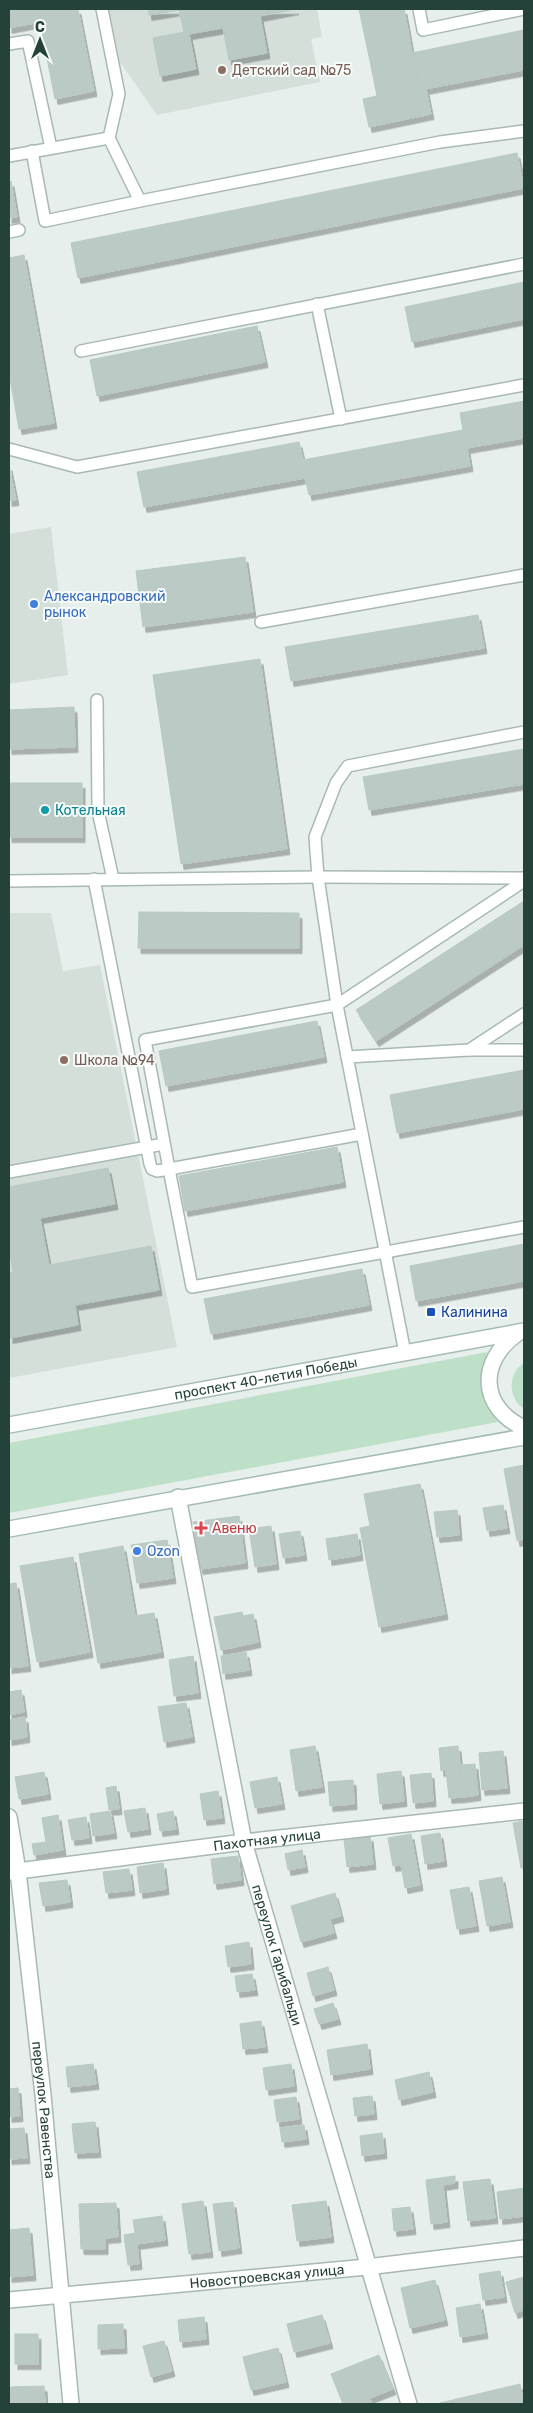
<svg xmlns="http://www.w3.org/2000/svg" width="533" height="2413" font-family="Rubik,sans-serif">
	<defs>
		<filter id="shadow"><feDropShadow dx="3" dy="5.5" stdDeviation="0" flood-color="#0004"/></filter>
	</defs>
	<rect width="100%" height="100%" fill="#e6efeb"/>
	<g fill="#d4dfda">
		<polygon points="107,9 317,9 322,37 311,39 320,82 157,115 117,58"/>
		<polygon points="51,527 68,675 9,684 9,534"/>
		<polygon points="9,913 51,913 63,971 100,965 177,1347 9,1378"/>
	</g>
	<g fill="#bfe0c8">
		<path d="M 487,1352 C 480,1383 480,1396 498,1422 L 9,1513 L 9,1443 Z"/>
		<path d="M 524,1363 L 524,1409 C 508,1399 507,1373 524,1363 Z"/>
	</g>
	<g fill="#bbcac4" stroke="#b8c9c2" filter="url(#shadow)">
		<polygon points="9,9 78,9 94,91 55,99 40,22 9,28"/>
		<polygon points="148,9 296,9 260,16 267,53 229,60 223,28 189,34 196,69 160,76 153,38 184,32 179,10 149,15"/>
		<polygon points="359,9 404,9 412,53 370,61"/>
		<polygon points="524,30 524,70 420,90 412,53"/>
		<polygon points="412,53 420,90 426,89 431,114 369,127 363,99 377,96 370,61"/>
		<polygon points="517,153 524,188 78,278 71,243"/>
		<polygon points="11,181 17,217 9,218 9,182"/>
		<polygon points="24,255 54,423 19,429 9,373 9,258"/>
		<polygon points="524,282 524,319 412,342 405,307"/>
		<polygon points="257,326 265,362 97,396 90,360"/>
		<polygon points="524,401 524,438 467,448 470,466 309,495 305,478 144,507 137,472 299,442 303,460 463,430 460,413"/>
		<polygon points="9,465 16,500 9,501"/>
		<polygon points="245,557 253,612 143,627 136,571"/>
		<polygon points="478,615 484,648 291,681 285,647"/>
		<polygon points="260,659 287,849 181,864 153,675"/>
		<polygon points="74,707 75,747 9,749 9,710"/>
		<polygon points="524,749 524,784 369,810 363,777"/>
		<rect x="9" y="783" width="73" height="54"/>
		<polygon points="524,901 524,945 376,1041 356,1010"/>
		<polygon points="139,912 299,913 299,948 138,948"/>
		<polygon points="317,1021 324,1057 166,1086 159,1051"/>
		<polygon points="524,1070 524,1109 397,1133 390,1095"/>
		<polygon points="337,1147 343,1182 185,1211 179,1176"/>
		<polygon points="108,1168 115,1204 40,1218 49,1265 151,1246 159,1290 75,1305 78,1325 10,1338 9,1273 13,1272 9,1247 9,1187"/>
		<polygon points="524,1244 524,1281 416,1301 410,1266"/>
		<polygon points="362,1269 369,1305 211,1334 204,1299"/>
		<polygon points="524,1465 524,1539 517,1541 504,1469"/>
		<polygon points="420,1484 445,1614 379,1627 360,1528 370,1526 364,1494"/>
		<polygon points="503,1505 507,1528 487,1531 483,1508"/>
		<polygon points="457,1510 459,1535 437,1537 434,1512"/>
		<polygon points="239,1516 245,1563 200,1569 193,1522"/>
		<polygon points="271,1526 276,1564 255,1567 249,1529"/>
		<polygon points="300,1531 304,1555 283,1558 279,1534"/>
		<polygon points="357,1534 360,1555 329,1560 326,1539"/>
		<polygon points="167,1540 173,1578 137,1583 131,1545"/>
		<polygon points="123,1546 135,1616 154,1613 161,1652 98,1663 79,1554"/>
		<polygon points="73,1557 90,1652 37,1662 20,1566"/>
		<polygon points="16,1583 28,1666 9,1668 9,1584"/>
		<polygon points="242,1612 243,1616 253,1614 258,1642 221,1650 214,1617"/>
		<polygon points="246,1652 249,1670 223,1674 221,1656"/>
		<polygon points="193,1656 198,1693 174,1696 169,1660"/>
		<polygon points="21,1690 24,1712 9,1715 9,1692"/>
		<polygon points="186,1703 192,1737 164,1742 158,1707"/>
		<polygon points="25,1717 27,1737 9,1740 9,1720"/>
		<polygon points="315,1746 322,1787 296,1791 290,1750"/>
		<polygon points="458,1746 463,1797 449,1798 446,1770 441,1771 439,1748"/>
		<polygon points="503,1751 507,1788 482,1790 479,1753"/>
		<polygon points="475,1764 478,1795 463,1797 460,1765"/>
		<polygon points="401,1771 404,1801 380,1804 377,1774"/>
		<polygon points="44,1772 48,1794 19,1799 15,1777"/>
		<polygon points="431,1773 433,1801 413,1803 410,1775"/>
		<polygon points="277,1777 282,1804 255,1808 250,1782"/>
		<polygon points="353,1780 354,1804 330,1806 328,1782"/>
		<polygon points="116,1786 119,1809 109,1810 106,1788"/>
		<polygon points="218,1791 222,1818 204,1820 200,1794"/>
		<polygon points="145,1808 148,1829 128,1832 124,1811"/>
		<polygon points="110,1811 114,1833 93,1836 90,1814"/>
		<polygon points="173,1811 176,1829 160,1831 157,1814"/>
		<polygon points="58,1815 63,1850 34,1855 32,1844 46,1842 42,1818"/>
		<polygon points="86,1817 89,1838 72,1840 68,1820"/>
		<polygon points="524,1821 524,1867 521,1868 513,1823"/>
		<polygon points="440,1833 444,1861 425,1864 421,1836"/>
		<polygon points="411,1834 420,1885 405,1888 401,1865 393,1866 388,1838"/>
		<polygon points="370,1836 373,1864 347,1867 344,1839"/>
		<polygon points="302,1850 305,1867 288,1870 285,1854"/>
		<polygon points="238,1856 241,1880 214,1884 211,1859"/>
		<polygon points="163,1863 166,1889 140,1893 137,1867"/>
		<polygon points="129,1869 132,1890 106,1893 103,1872"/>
		<polygon points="502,1877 510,1922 487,1926 479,1881"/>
		<polygon points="67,1880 70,1902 43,1906 39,1883"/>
		<polygon points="469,1887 476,1926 457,1929 450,1890"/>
		<polygon points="335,1893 341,1916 330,1919 334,1933 301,1942 291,1906"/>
		<polygon points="249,1942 251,1964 228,1967 225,1946"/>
		<polygon points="328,1967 334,1990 313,1996 307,1973"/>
		<polygon points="252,1974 255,1990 237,1992 235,1976"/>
		<polygon points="333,2003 338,2019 319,2024 314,2009"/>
		<polygon points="261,2021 265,2047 243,2049 240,2024"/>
		<polygon points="367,2044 370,2069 331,2075 327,2050"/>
		<polygon points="93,2064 96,2084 68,2087 66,2067"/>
		<polygon points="291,2064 294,2086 266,2090 263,2068"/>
		<polygon points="429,2072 433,2092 399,2100 395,2080"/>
		<polygon points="18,2088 20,2116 9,2117 9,2089"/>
		<polygon points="372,2096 374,2114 355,2116 353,2098"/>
		<polygon points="296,2097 299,2119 277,2122 274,2100"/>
		<polygon points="95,2122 98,2152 75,2153 72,2124"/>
		<polygon points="304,2125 306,2139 282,2142 280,2128"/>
		<polygon points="24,2128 27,2158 9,2159 9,2129"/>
		<polygon points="382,2133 384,2153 362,2156 360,2136"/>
		<polygon points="455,2176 455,2183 443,2185 447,2222 431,2224 426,2180"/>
		<polygon points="490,2179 495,2218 468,2221 463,2182"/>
		<polygon points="524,2188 524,2216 500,2219 497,2192"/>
		<polygon points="203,2201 210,2252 189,2254 182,2204"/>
		<polygon points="326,2201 331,2237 297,2241 292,2205"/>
		<polygon points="233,2202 239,2248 219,2251 213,2204"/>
		<polygon points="116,2203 118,2237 105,2238 105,2249 81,2249 79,2204"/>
		<polygon points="410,2207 413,2229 394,2231 392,2209"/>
		<polygon points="162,2216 165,2240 137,2244 139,2264 128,2265 124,2235 135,2233 133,2220"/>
		<polygon points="29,2228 33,2275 9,2277 9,2230"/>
		<polygon points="500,2271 504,2297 483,2300 479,2274"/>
		<polygon points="524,2277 524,2310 515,2313 506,2282"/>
		<polygon points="435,2280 445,2320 410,2328 401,2288"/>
		<polygon points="480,2304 485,2333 460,2337 456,2308"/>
		<polygon points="322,2315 330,2343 294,2352 287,2324"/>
		<polygon points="204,2317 206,2339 180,2342 178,2320"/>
		<polygon points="123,2324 124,2348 98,2349 98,2325"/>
		<rect x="15" y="2334" width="23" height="30"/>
		<polygon points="164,2341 172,2371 151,2377 143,2346"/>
		<polygon points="278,2348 286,2382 251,2390 243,2357"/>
		<polygon points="379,2355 393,2389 370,2398 372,2404 343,2404 331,2374"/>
		<polygon points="520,2384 524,2404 441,2404 440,2403"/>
		<polygon points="44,2386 45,2404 11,2404 10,2387"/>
	</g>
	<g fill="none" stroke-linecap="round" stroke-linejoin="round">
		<g stroke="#a8b8b2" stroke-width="14">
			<g id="service">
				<polyline points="102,9 119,94 109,138"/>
				<polyline points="419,9 423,30 524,9"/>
				<polyline points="9,44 28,41 51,148"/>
				<polyline points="32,151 45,221 140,201"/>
				<polyline points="9,156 109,138 140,201 440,142 524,131"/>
				<polyline points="9,232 19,230"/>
				<polyline points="317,304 341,419"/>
				<polyline points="81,351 524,264"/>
				<polyline points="9,449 77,467 524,385"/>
				<polyline points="261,622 524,575"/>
				<polyline points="97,700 98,811 113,879"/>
				<polyline points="94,879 150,1164 152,1169 157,1171 169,1169 192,1287 524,1227"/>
				<polyline points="9,881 318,877 524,878"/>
				<polyline points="469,1050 524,1014"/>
				<polyline points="347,1057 469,1050 524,1050"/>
				<polyline points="362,1134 169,1169 145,1040 337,1005 524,881"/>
				<polyline points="9,1172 164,1144"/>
				<polyline points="405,1353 337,1005 318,877 315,837 336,783 348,766 524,732"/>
			</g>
		</g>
		<g stroke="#a8b8b2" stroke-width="18">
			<g id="minor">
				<path id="s1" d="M 178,1497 L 244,1842 L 409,2404"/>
				<path id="s2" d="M 9,1817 L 18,1871 L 43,2095 L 71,2404"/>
				<path id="s3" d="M 10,1872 L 244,1842 L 524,1811"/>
				<path id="s4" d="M 9,2300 L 367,2267 L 524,2248"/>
			</g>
		</g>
		<g stroke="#a4bbb3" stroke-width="18">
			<g id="secondary">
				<path d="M 518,1333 C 478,1361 479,1407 524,1428"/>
				<path id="s5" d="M 9,1425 L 524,1331"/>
				<polyline points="9,1529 524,1437"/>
			</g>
		</g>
		<use href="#service" stroke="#fff" stroke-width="11"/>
		<use href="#minor" stroke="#fff" stroke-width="15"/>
		<use href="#secondary" stroke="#fff" stroke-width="15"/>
	</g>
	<g fill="#8d6e63" stroke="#f7fbf9" stroke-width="2">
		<circle cx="222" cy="70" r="5"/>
		<circle cx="64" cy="1060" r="5"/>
	</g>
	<g fill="#3f7fe0" stroke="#f7fbf9" stroke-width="2">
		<circle cx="34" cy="604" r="5"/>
		<circle cx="137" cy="1551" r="5"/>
	</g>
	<circle fill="#0f9aa8" stroke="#f7fbf9" stroke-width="2" cx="45" cy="810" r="5"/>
	<rect fill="#1a4fb4" stroke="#f7fbf9" stroke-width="2" x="426" y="1307" width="10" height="10" rx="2.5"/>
	<path fill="#e0444e" stroke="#f7fbf9" stroke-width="2" d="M198.5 1520.5h5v5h5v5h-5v5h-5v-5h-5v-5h5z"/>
	<g text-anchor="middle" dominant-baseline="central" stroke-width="4" stroke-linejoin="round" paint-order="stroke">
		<g font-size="14" fill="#785e54" stroke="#f7fbf9" text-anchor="start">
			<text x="232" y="70">Детский сад №75</text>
			<text x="74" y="1060">Школа №94</text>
		</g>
		<g font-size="14" fill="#366cbe" stroke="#f7fbf9" text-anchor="start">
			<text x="44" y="596">Александровский<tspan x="44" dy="16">рынок</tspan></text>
			<text x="147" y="1551">Ozon</text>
		</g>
		<g font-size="14" fill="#0d838f" stroke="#f7fbf9" text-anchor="start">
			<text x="55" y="810">Котельная</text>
		</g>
		<g font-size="14" fill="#164399" stroke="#f7fbf9" text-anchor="start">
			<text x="441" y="1312">Калинина</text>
		</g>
		<g font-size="14" fill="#24423a" stroke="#f7fbf9">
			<text stroke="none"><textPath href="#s5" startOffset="261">проспект 40-летия Победы</textPath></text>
			<text stroke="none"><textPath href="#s3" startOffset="259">Пахотная улица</textPath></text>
			<text stroke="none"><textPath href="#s1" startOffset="469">переулок Гарибальди</textPath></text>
			<text stroke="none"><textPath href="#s2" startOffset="295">переулок Равенства</textPath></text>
			<text stroke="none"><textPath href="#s4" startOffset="259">Новостроевская улица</textPath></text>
		</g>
		<g font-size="14" fill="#be3a42" stroke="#f7fbf9" text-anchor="start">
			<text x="212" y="1528">Авеню</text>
		</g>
	</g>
	<rect width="533" height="2413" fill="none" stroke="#24423a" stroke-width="20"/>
	<g transform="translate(40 40)" stroke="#f7fbf9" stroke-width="4" paint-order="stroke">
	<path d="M0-4L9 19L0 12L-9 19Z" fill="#24423a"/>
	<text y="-8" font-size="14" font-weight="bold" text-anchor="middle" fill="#24423a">С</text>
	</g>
</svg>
